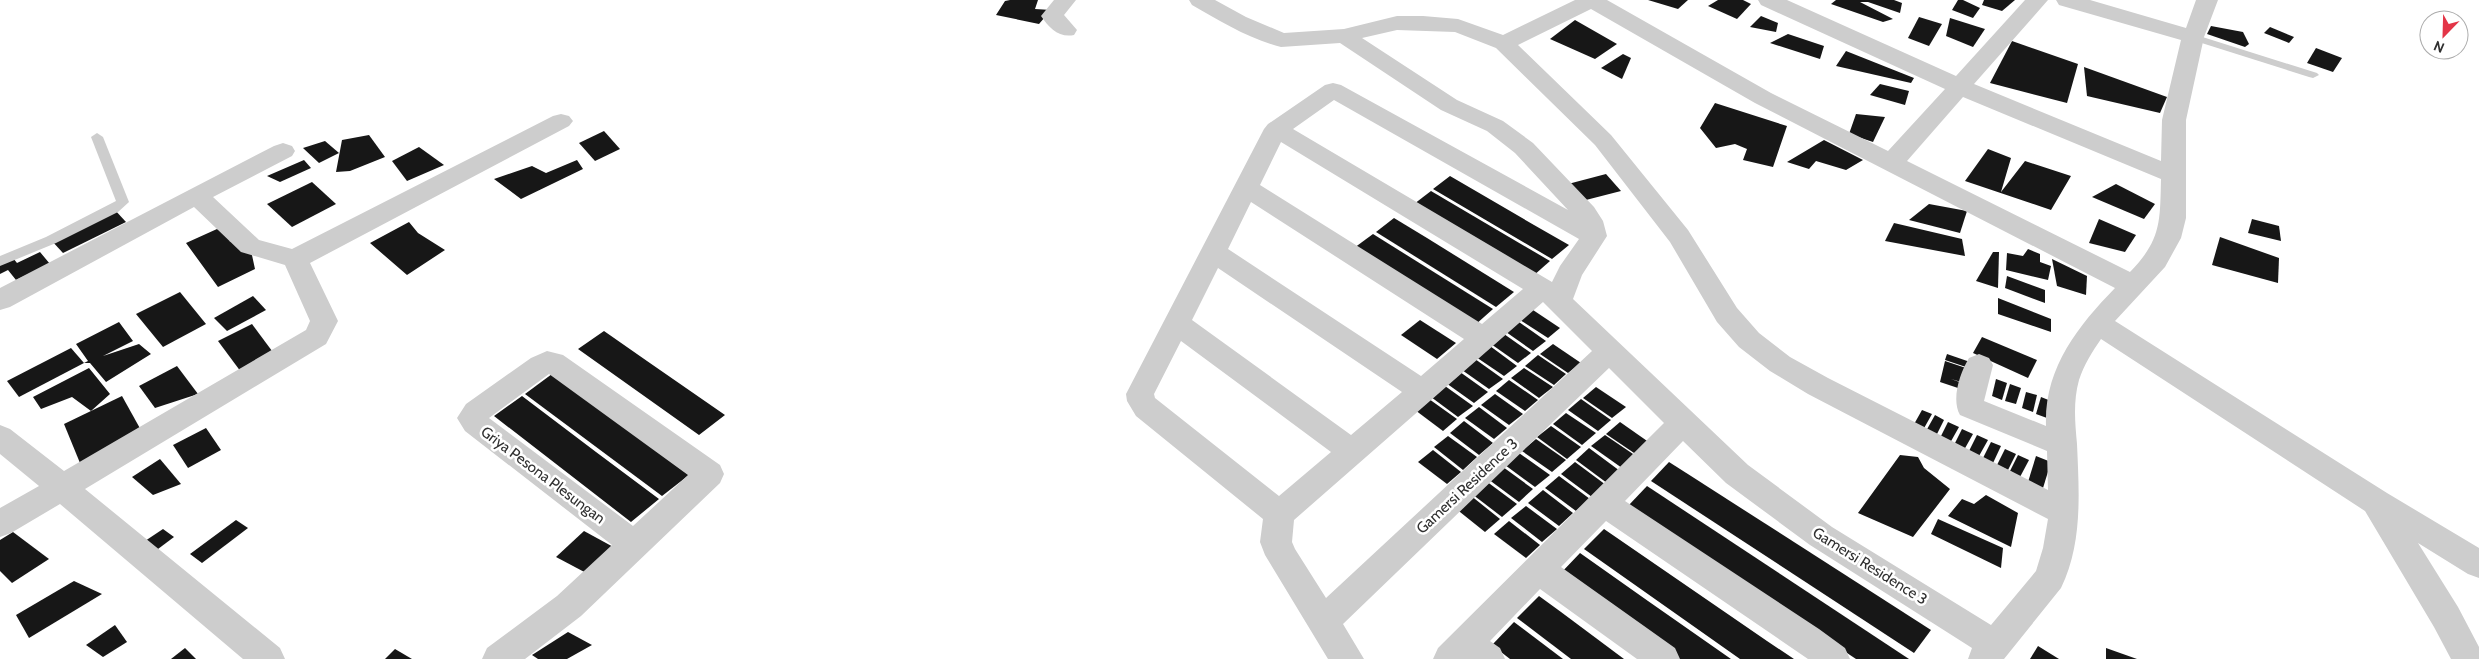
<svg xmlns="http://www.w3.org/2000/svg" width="2479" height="659" font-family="Cabin,sans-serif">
	<rect width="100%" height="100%" fill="#fff"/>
	<g fill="#171717">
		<polygon points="1010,0 1038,0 1035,9 1051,10 1039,24 996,15 1005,1"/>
		<polygon points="1648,0 1688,0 1678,9"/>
		<polygon points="1718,0 1743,0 1751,4 1737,19 1708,6"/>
		<polygon points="1836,0 1894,0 1902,3 1900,13 1868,2 1860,2 1893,19 1883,22 1831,4"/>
		<polygon points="1958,0 1963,0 1980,8 1973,18 1952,10"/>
		<polygon points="1984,0 2015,0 2002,11 1982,5"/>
		<polygon points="1761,16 1778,23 1776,32 1750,27"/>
		<polygon points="1919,17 1942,24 1929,46 1908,38"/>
		<polygon points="1950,18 1985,29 1973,47 1946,36"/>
		<polygon points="1575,20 1617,44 1595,59 1550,39"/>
		<polygon points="2211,26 2243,32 2249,44 2245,47 2207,34"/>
		<polygon points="2270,27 2294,37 2289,43 2264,33"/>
		<polygon points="1788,34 1824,46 1820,59 1770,43"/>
		<polygon points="2012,41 2078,64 2067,103 1990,83"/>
		<polygon points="2316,48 2342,58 2333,72 2307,63"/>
		<polygon points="1846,51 1914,78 1911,83 1836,66"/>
		<polygon points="1623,54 1631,58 1622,79 1601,68"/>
		<polygon points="2084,67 2167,97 2160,113 2087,96"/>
		<polygon points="1880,84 1909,91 1905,105 1870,95"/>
		<polygon points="1715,103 1787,126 1773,167 1743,160 1747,149 1735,144 1716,148 1700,128"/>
		<polygon points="1856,114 1885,117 1873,142 1849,134"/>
		<polygon points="604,131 620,149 595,161 579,143"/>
		<polygon points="369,135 385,157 350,171 336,172 342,140"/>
		<polygon points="1824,140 1863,160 1846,170 1816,161 1809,169 1787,162"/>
		<polygon points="325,141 339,153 319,163 303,148"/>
		<polygon points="419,147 444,165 407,181 392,161"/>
		<polygon points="1988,149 2011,158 2001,192 2025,161 2071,176 2051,210 1965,181"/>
		<polygon points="304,160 311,168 280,182 267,176"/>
		<polygon points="577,160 583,169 521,199 494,179 532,166 546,173"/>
		<polygon points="1606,174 1621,191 1582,201 1568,184"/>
		<polygon points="1450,176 1534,225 1569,245 1552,259 1433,189"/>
		<polygon points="312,182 336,204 292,227 267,204"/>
		<polygon points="2116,184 2155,204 2144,219 2092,197"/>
		<polygon points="1431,191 1550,261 1533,276 1414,204"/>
		<polygon points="1929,204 1967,211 1960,233 1909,220"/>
		<polygon points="114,209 126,222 63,253 51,240"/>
		<polygon points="1394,218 1427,238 1514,292 1496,307 1376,232"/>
		<polygon points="2099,219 2136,235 2125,252 2089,243"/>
		<polygon points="2252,219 2279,226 2281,241 2248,233"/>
		<polygon points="409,222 418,233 445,250 407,275 370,243"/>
		<polygon points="1894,223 1962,239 1965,256 1885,241"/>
		<polygon points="217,229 239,236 229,241 250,246 255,269 218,287 186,243"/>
		<polygon points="1373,234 1493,309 1475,325 1354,248"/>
		<polygon points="2220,237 2279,258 2278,283 2212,265"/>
		<polygon points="2028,249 2040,254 2040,262 2051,266 2048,280 2006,270 2007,253 2023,256"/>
		<polygon points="40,252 50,264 16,280 8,270 0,274 0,265 13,258 17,263"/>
		<polygon points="1993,252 1999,252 1998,288 1976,281"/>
		<polygon points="2052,259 2087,276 2086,295 2057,286"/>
		<polygon points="2007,276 2045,290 2045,303 2005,288"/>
		<polygon points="180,292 206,324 163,347 136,314"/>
		<polygon points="253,296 266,310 227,331 214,318"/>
		<polygon points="1998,298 2051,319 2051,332 1998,314"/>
		<polygon points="1533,310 1560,328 1548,338 1520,320"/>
		<polygon points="1420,320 1456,343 1437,359 1401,335"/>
		<polygon points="119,322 133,341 103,356 139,344 151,354 106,382 90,363 84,363 88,361 76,344"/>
		<polygon points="1519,322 1546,341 1533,351 1506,332"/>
		<polygon points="252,324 275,355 241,372 218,341"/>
		<polygon points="604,331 647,361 725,415 699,435 578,349"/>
		<polygon points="1504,334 1531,353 1518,363 1491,344"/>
		<polygon points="1982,337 2037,360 2028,378 1973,353"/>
		<polygon points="1553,344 1581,363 1568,373 1540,354"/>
		<polygon points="1490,346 1517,366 1504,376 1476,357"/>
		<polygon points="71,348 84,363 19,397 7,381"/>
		<polygon points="1947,354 1973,363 1972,369 1945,360"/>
		<polygon points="1538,355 1566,374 1554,385 1525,366"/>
		<polygon points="1475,359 1503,379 1489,389 1462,370"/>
		<polygon points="1945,361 1972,370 1970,377 1951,371 1970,377 1968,384 1951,379 1968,385 1967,391 1940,382"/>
		<polygon points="177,366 198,394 155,408 139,386"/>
		<polygon points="89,368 110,394 91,411 72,397 41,409 33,397"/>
		<polygon points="1524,368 1553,387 1539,398 1511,378"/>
		<polygon points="1460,372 1488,392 1474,403 1446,383"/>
		<polygon points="552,374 689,475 662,496 525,394"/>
		<polygon points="1996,379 2007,383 2002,400 1992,396"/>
		<polygon points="1509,380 1538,400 1525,411 1496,391"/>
		<polygon points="2010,384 2021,388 2016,404 2005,401"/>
		<polygon points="1445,386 1473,406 1458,417 1431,397"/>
		<polygon points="1596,387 1626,407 1612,418 1583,398"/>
		<polygon points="2026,392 2037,395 2033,412 2022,408"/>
		<polygon points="1495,394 1523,414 1509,425 1481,405"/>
		<polygon points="122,396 142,432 80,463 64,424"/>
		<polygon points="522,396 596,452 659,499 631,522 494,416"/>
		<polygon points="2041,397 2051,401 2047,418 2036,414"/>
		<polygon points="1429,399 1457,419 1443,431 1415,410"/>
		<polygon points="1581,399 1611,420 1598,431 1568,410"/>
		<polygon points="1479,407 1507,428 1494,439 1465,418"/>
		<polygon points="1922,410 1932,414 1923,430 1913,426"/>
		<polygon points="1566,413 1596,433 1582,445 1553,424"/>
		<polygon points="1935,415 1944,420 1936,436 1926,431"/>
		<polygon points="1464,421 1493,443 1479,455 1450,433"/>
		<polygon points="1620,422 1650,443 1637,455 1606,434"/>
		<polygon points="1948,422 1959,427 1950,443 1940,438"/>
		<polygon points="1551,426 1581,447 1567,459 1537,437"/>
		<polygon points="206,428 221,450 188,468 173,445"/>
		<polygon points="1962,429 1973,434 1964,450 1954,445"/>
		<polygon points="1605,435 1636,456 1622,468 1591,446"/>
		<polygon points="1977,435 1988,440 1979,456 1969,451"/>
		<polygon points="1448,436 1477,457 1463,470 1434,447"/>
		<polygon points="1536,439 1566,460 1552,472 1522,451"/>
		<polygon points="1991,442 2001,446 1993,463 1983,458"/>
		<polygon points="1589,448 1620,471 1607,483 1576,460"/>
		<polygon points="2005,449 2016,454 2008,470 1997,465"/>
		<polygon points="1433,450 1461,472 1447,484 1418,462"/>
		<polygon points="1519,453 1550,475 1535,487 1505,465"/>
		<polygon points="1900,455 1918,457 1924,468 1950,489 1913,537 1858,513"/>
		<polygon points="2018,455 2029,460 2020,477 2010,471"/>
		<polygon points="2036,456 2051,462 2043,488 2028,482"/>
		<polygon points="160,459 181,484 153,495 132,477"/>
		<polygon points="1575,462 1606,485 1592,497 1561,474"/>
		<polygon points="1669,462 1691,476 1931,630 1914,653 1651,481"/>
		<polygon points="1503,467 1533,489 1519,502 1488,479"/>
		<polygon points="1559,476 1590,499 1576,511 1545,488"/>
		<polygon points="1486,481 1517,504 1502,517 1472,494"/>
		<polygon points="1647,486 1909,659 1856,659 1628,506"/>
		<polygon points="1543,490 1573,513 1559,526 1528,503"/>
		<polygon points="1470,495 1500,519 1485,532 1455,508"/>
		<polygon points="1986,495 2018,513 2011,547 1948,516 1962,499 1974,504"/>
		<polygon points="1526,506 1557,529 1542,542 1511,518"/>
		<polygon points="1938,519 2003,548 2001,568 1931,534"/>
		<polygon points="236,520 248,528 202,563 190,554"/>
		<polygon points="1509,521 1540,545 1526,558 1494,534"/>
		<polygon points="163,529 174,537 154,552 142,543"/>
		<polygon points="1604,529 1767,641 1794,659 1740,659 1584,549"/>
		<polygon points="584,531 617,549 590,575 556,557"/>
		<polygon points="13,532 49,559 12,583 0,571 0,540"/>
		<polygon points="1580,553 1648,601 1731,659 1678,659 1560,574"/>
		<polygon points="74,581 102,594 29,638 16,615"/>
		<polygon points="1539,596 1561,612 1624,659 1571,659 1517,618"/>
		<polygon points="1514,622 1563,659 1510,659 1492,645"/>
		<polygon points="115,625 127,642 103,657 86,645"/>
		<polygon points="568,632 592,645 567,659 538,659 532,655"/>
		<polygon points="2038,646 2059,659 2030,659"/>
		<polygon points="185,648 196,659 171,659"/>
		<polygon points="2106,648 2137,659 2106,659"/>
		<polygon points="395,649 412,659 385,659"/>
	</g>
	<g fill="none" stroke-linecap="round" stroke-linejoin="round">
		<g fill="#cdcdcd" fill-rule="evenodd">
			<polygon points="2193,34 2317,73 2319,75 2313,78 2309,77 2189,39 2189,35"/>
			<polygon points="97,133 103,137 129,202 118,212 56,243 0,266 0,256 46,237 116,201 91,137"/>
		</g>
		<g fill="#cdcdcd" fill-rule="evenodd">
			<path d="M 1054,0 L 1076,0 L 1064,15 L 1077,30 L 1074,35 C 1059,38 1049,28 1041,16 Z"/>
			<path d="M 1189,0 L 1215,0 L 1246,17 L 1284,33 L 1344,29 L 1397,16 L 1423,16 L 1458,19 L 1503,35 L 1575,0 L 1607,0 L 1771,93 L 1888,151 L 1945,89 L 1761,5 L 1758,0 L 1787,0 L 1956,76 L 2025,0 L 2048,0 L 1974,84 L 2161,161 L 2162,120 L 2181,40 L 2059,5 L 2056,0 L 2090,0 L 2186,28 L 2196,0 L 2218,0 L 2204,37 L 2186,120 L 2186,218 L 2181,238 L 2165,267 L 2115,321 L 2387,493 L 2479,548 L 2479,578 L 2468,574 L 2418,543 L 2458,607 L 2479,647 L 2479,659 L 2451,659 L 2434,627 L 2365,511 L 2101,339 C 2092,352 2084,365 2079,380 C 2073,401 2075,423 2077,444 C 2079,492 2083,543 2061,588 L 2004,659 L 1968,659 L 1972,648 L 1810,545 L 1726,483 L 1683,441 L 1625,501 L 1819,629 L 1845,648 L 1850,659 L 1808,659 L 1606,521 L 1561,567 L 1675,648 L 1680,659 L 1637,659 L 1540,589 L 1490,641 L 1500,648 L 1505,659 L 1433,659 L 1438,648 L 1664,423 L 1609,368 L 1343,624 L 1364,659 L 1328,659 L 1265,555 L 1260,542 L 1263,519 L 1136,416 L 1127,401 L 1126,394 L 1264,129 L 1268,124 L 1325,85 L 1333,83 L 1341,85 L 1568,210 L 1515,153 L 1487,131 L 1441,110 L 1340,43 L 1281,47 C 1249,39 1220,21 1192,5 ZM 1591,9 L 1755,103 L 2115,288 C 2077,327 2044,369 2046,426 L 1984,401 L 1993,365 L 1989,358 L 1979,354 L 1969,358 C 1960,373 1951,399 1960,415 L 2047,451 L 2048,490 L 1828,378 L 1790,357 L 1759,333 L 1737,308 L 1688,230 L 1611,135 L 1518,45 ZM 1397,30 L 1455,32 L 1496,48 L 1595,145 L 1670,242 L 1717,322 L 1739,347 L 1770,371 L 1808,394 L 2048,519 L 2043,548 L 2036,571 L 1991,625 L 1832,527 L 1748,465 L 1573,299 L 1582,275 L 1607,236 L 1603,221 L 1594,207 L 1533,143 L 1503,121 L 1457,100 L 1362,38 ZM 1963,97 L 2161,179 C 2160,223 2161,240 2130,272 L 1907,161 ZM 1334,100 L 1579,239 L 1560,266 L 1552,282 L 1293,129 ZM 1281,142 L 1523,289 L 1482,324 L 1260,185 ZM 1251,202 L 1464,339 L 1421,376 L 1228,249 ZM 1218,268 L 1402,392 L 1351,435 L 1192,320 ZM 1543,302 L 1592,351 L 1326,598 L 1295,549 L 1292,542 L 1294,520 ZM 1181,341 L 1331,452 L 1279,496 L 1155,398 L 1154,394 Z"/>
			<polygon points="561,114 569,116 573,121 569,126 310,263 338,321 326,344 85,489 280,648 285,659 243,659 60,504 11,533 0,537 0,508 39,486 0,454 0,425 10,429 64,471 306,330 310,321 285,265 241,252 194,207 10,307 0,310 0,288 274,146 283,143 292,146 295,151 292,156 213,197 259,240 292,249 553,116"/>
			<path d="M 547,351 L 563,355 L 720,465 L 724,474 L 720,483 L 581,616 L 525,659 L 482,659 L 487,648 L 557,596 L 612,545 L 465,431 L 457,418 L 466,404 L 531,358 ZM 549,374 L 688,475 L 633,526 L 489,418 Z"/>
		</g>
	</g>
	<g text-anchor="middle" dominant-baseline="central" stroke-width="5" stroke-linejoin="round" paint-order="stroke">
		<g font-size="15" fill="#303030" stroke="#fff">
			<text transform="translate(543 475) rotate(37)">Griya Pesona Plesungan</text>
			<text transform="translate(1467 486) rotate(-43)">Gamersi Residence 3</text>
			<text transform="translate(1870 566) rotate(32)">Gamersi Residence 3</text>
		</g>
	</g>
	<g transform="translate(2444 35) rotate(203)"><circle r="24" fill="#ffffff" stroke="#acacac"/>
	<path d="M0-4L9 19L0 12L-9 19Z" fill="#e33547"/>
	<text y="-8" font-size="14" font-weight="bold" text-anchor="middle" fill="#303030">N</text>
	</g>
</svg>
